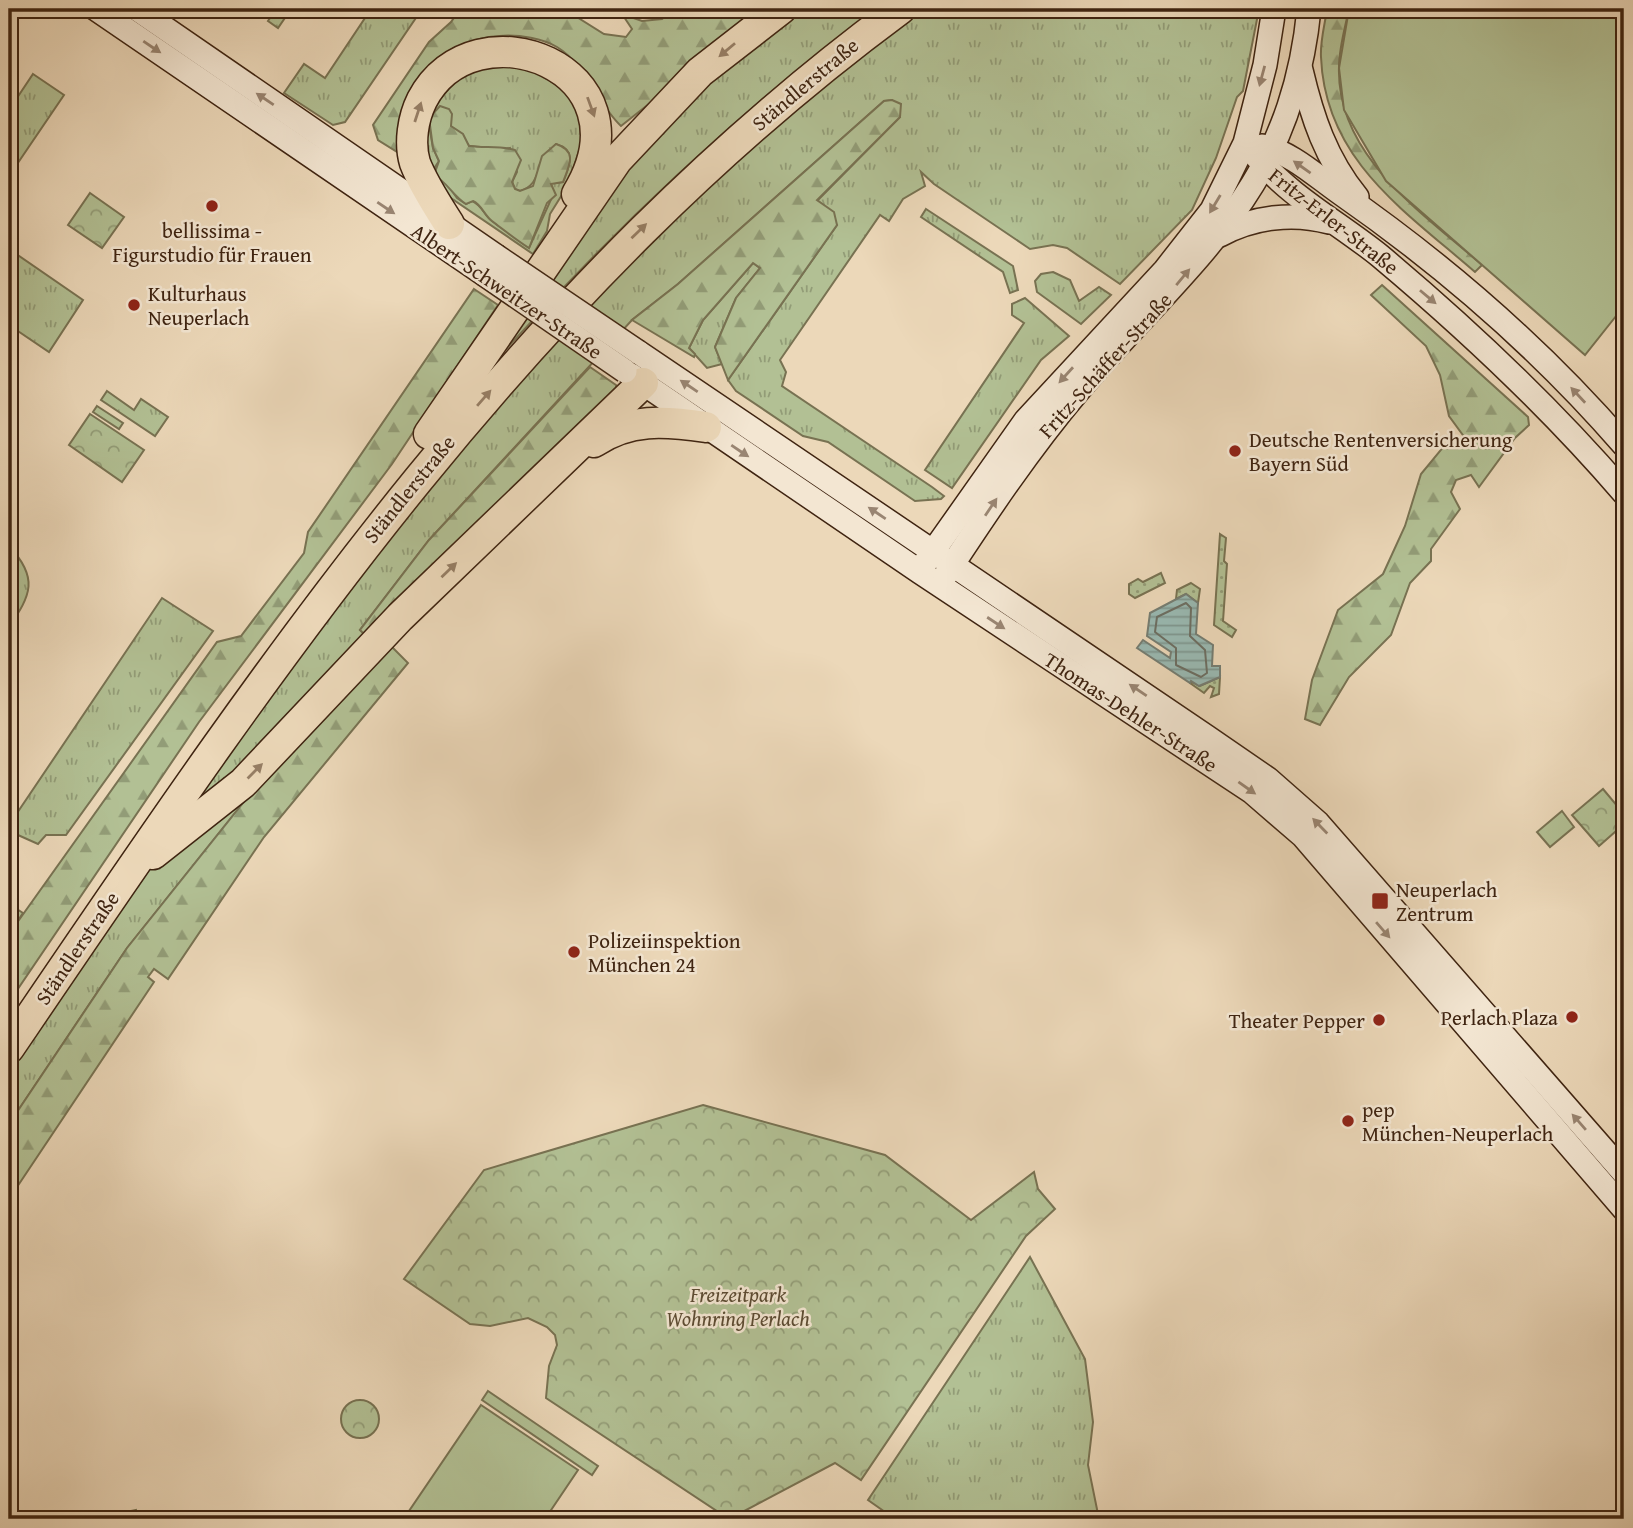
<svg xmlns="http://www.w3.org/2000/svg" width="1633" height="1528" font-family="'Gentium Book Plus',serif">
	<defs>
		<pattern id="grass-tufts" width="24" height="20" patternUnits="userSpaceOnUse" patternTransform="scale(1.75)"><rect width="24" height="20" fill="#b2c094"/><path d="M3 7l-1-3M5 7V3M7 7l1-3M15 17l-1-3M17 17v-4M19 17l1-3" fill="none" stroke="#929c77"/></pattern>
		<pattern id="forest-firs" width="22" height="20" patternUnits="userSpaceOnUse" patternTransform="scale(1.75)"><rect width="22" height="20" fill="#b2c094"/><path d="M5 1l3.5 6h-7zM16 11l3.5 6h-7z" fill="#929c77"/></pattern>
		<pattern id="park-crowns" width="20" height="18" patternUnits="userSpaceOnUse" patternTransform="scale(1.75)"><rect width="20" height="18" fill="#b2c094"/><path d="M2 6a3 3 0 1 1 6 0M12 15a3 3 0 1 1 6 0" fill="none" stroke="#929c77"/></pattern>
		<pattern id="garden-dots" width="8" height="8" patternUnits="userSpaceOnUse" patternTransform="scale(1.75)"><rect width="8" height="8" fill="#b2c094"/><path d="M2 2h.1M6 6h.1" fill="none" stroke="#929c77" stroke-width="1.8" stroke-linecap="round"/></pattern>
		<pattern id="water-rules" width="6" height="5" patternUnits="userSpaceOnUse" patternTransform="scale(1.75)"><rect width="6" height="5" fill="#99b9b2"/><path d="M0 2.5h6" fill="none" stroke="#7e968f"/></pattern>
	</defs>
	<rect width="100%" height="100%" fill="#ecd8b9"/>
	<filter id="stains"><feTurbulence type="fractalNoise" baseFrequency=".00286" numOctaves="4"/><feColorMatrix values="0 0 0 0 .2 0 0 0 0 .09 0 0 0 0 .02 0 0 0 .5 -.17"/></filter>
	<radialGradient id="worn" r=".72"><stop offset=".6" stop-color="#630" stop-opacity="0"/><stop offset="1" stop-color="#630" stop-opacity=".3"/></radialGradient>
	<g fill="url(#grass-tufts)" stroke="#787252" stroke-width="2" fill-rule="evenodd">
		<polygon points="276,9 291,9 278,28 268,21"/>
		<polygon points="371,9 422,9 345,122 333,125 284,93 304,64 325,78"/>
		<path d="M 794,9 L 876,9 C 738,112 614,229 499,357 L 651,132 Z"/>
		<polygon points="916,9 1259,9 1243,91 1237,97 1216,158 1192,210 1120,284 1067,248 1053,245 1030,249 934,184 921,172 925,186 903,199 889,221 880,215 780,360 786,372 782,386 932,487 944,496 941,499 915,501 828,442 803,436 736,391 728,380 837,225 817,201 900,117 892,100 884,101 678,284 632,320 429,540 360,630 368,638 263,753 191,806 347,583 609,275 856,55"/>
		<path d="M 518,61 L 572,95 L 584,135 L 568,185 L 550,214 L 547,231 L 533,254 L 445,194 L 422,157 L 427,114 L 466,69 ZM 429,125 C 451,125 458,128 469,146 C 478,147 504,150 510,148 L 517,172 L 512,182 L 515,189 L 520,191 C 543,184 534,162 556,144 C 578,151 569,166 563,182 L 551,183 L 553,195 L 529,248 C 517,238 503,230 492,221 C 484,215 482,205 472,201 L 466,204 L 457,198 L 435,167 L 439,161 L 433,148 Z"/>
		<polygon points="33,74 64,95 9,176 9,110"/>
		<polygon points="926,209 1013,266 1018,290 1010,293 1003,272 921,217"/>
		<polygon points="9,249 83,300 49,352 9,325"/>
		<polygon points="753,263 760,268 736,298 715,347 722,364 707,368 689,348 703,320"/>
		<polygon points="1053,272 1070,280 1079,301 1099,287 1111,295 1081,324 1037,292 1035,281 1041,274"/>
		<polygon points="1025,298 1069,336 1041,360 952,488 925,470 1024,323 1012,315 1012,304"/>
		<polygon points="107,391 134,410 141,399 168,417 155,436 101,400"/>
		<polygon points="97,406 123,423 119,429 93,412"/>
		<path d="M 9,546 C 39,578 31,595 9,627 Z"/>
		<polygon points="162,598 213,631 66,835 46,835 38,844 9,831 9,825"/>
		<polygon points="251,793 127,948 9,1124 9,1061 147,871"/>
		<polygon points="9,904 23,913 9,934"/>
		<polygon points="1030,1257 1085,1359 1093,1422 1088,1465 1099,1519 895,1519 868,1500"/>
	</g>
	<g fill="url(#forest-firs)" stroke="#787252" stroke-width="2">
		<path d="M 460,9 L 564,9 L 604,34 L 626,37 L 632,29 L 622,14 L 642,21 L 662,19 L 675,9 L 769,9 L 621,126 C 597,104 587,65 557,47 C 528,30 470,31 446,57 C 434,70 411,135 402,155 L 378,140 L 373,125 L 429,42 L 451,22 Z"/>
		<path d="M 1327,9 L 1349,9 C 1345,28 1339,48 1339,67 C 1336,156 1423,213 1482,265 L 1475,272 C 1405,211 1325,160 1321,57 C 1320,41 1325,24 1327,9 Z"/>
		<polygon points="892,100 901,104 900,117 817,200 834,212 837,225 728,380 715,347 736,298 760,268 753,263 703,320 689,348 695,354 694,357 632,320 678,284 884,101"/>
		<path d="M 440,106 L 449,109 L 452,114 L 451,126 L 463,134 L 469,146 C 485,148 501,146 515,150 L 521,160 L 512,182 L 515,189 L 520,191 L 533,186 L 542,156 L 556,144 C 578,151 569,166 563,182 L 551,184 L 556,195 L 547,203 L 529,248 C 515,239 504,230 492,221 C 484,215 482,205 473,201 L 466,204 C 453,196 448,183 434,175 L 439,161 L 433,148 L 429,118 Z"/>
		<polygon points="1382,285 1528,417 1529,425 1515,438 1479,487 1471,475 1456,480 1451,492 1460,509 1431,549 1431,561 1410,583 1391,635 1349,677 1320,725 1305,719 1312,680 1338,610 1383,574 1405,526 1421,474 1444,446 1465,438 1449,416 1440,375 1426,346 1371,295"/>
		<polygon points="474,289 498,305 392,464 199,722 9,1002 9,934 217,642 241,636 304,553 308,532"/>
		<polygon points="590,367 616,385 617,397 368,638 360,630 429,540"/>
		<polygon points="387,642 408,663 264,837 168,979 154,969 148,977 154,982 9,1199 9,1124 127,948 251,793"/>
	</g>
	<g fill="url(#park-crowns)" stroke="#787252" stroke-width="2">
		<polygon points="90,193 124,217 102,248 68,225"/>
		<polygon points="90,414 144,450 122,482 69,445"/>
		<polygon points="1603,789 1624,814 1624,824 1599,846 1572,815"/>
		<polygon points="703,1105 885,1155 971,1220 1034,1172 1038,1189 1055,1209 1026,1236 861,1480 835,1463 729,1519 546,1398 549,1366 557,1345 555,1335 547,1327 528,1318 490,1326 470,1324 404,1279 484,1170"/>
		<circle cx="360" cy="1419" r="19"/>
	</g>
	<g fill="url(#garden-dots)" stroke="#787252" stroke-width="2">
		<polygon points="1220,534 1226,538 1224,561 1227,564 1223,621 1236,630 1232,637 1214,625"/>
		<polygon points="1161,573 1165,583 1135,598 1129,594 1129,584 1138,579 1143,582"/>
		<polygon points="1191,583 1200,589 1198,603 1186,594 1176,599 1177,590"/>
		<polygon points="1220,677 1219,694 1211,697 1214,688 1210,686 1204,693 1190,683 1190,681 1200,686"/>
	</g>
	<g fill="#b2c094" stroke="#787252" stroke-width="2">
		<polygon points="1349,9 1624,9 1624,306 1585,355 1386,181 1344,110 1339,68"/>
		<polygon points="1562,811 1574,827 1550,847 1537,832"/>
		<polygon points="488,1391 598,1466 592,1475 482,1400"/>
		<polygon points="481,1405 578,1470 545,1519 415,1519 407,1514"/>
		<polygon points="136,1510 138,1519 93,1519"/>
	</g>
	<polygon fill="url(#water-rules)" stroke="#757d72" stroke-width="2" points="1186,594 1198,603 1196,634 1213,645 1212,666 1220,666 1220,677 1199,686 1191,681 1190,683 1137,648 1143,640 1170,658 1171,652 1147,636 1150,613"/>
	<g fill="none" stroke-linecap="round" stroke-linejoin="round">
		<polygon stroke="#6c6e62" stroke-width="2" points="1186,603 1191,608 1190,636 1205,650 1207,673 1201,677 1176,665 1176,648 1155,632 1157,617"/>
		<g stroke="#3f2411" stroke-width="26">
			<g id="secondary">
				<polyline points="96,9 484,274"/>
				<polyline points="137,9 496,256"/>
				<path d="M 1301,70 C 1312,117 1326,159 1357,197"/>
				<path d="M 1262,146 C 1290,152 1315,175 1339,192 C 1444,265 1540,348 1624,445"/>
				<path d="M 1256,156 C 1290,197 1339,223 1380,256 C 1467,329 1550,407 1624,493"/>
				<path d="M 1220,235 C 1253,217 1293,212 1329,222"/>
				<polyline points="638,352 1207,737 1268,779 1318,823 1624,1173"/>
				<polyline points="631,375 920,572 1252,792 1303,836 1624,1209"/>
				<polyline points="925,563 1026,420 1165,270 1212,210 1245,143 1265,65 1274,9"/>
				<path d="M 945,576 C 987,512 1029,449 1078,391 C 1188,261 1291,194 1309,9"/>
			</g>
		</g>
		<g stroke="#3f2411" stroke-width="33">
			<g id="highway">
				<path d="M 449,224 C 437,205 423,184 415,163 C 409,143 413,118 422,100 C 474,0 654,68 577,194"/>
				<polyline points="429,434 617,160 700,72 781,9"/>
				<path d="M 594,442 C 629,418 665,421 706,427"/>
				<polyline points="153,854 243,783 400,617 643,383"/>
				<path d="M 9,1048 C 270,664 521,289 900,9"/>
			</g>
		</g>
		<use href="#secondary" stroke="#f3e6d2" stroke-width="23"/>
		<use href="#highway" stroke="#ecd8b9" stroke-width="30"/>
		<g stroke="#3f2411" stroke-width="26" stroke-linecap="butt">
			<g id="secondary-bridge">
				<polyline points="496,256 638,352"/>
				<polyline points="484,274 625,371"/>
			</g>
		</g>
		<use href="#secondary-bridge" stroke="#f3e6d2" stroke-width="23"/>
	</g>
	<defs><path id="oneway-solid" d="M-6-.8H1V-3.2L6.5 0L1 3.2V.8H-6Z" transform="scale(1.75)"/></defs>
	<g fill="#998572">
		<use href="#oneway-solid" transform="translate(152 47) rotate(34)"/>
		<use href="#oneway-solid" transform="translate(1262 76) rotate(105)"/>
		<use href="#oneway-solid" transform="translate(265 99) rotate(-146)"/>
		<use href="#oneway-solid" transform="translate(1302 167) rotate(-145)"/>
		<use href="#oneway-solid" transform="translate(1215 204) rotate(121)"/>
		<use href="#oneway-solid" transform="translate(386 208) rotate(34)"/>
		<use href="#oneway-solid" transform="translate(1183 277) rotate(-50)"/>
		<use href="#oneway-solid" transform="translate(1428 297) rotate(40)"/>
		<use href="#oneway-solid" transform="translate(1066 375) rotate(132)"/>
		<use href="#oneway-solid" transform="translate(689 386) rotate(-146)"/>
		<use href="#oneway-solid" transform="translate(1578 395) rotate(-133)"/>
		<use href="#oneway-solid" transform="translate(740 451) rotate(34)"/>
		<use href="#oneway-solid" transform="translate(991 507) rotate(-56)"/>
		<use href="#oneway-solid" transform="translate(877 513) rotate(-146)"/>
		<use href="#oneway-solid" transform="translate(996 623) rotate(33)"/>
		<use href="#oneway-solid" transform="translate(1138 690) rotate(-146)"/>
		<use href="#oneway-solid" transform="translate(1247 788) rotate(35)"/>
		<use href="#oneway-solid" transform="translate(1320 826) rotate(-134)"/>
		<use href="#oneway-solid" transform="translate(1383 930) rotate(49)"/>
		<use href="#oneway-solid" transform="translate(1579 1122) rotate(-131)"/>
	</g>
	<g fill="#967e65">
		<use href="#oneway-solid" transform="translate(727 50) rotate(140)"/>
		<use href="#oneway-solid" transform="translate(591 107) rotate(70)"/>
		<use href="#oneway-solid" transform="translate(418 112) rotate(-72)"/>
		<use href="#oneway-solid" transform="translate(639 231) rotate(-44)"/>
		<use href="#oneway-solid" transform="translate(484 398) rotate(-49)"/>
		<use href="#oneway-solid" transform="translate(449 570) rotate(-44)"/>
		<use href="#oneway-solid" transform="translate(255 771) rotate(-45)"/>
	</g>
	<g fill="#8f2418" stroke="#f3e6d2" stroke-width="2.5">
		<circle cx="212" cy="206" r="7"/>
		<circle cx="134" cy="305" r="7"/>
		<circle cx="1235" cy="451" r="7"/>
		<rect x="1371" y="892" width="18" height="18" rx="3.5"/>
		<circle cx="574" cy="952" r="7"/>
		<circle cx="1572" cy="1017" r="7"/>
		<circle cx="1379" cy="1020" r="7"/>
		<circle cx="1348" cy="1121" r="7"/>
	</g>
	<g text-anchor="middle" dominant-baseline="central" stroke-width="5" stroke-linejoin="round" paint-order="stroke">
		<g font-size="21" fill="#3f2411" stroke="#f3e6d2">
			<text transform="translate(805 84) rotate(-40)">Ständlerstraße</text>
			<text transform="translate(1334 221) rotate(38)">Fritz-Erler-Straße</text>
			<text transform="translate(507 291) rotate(34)">Albert-Schweitzer-Straße</text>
			<text transform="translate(1105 365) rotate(-48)">Fritz-Schäffer-Straße</text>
			<text transform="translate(409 489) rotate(-51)">Ständlerstraße</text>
			<text transform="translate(1131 712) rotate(33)">Thomas-Dehler-Straße</text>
			<text transform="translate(77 948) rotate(-56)">Ständlerstraße</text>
		</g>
		<g font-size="21" fill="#3f2411" stroke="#f3e6d2" text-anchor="start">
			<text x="212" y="230" text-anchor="middle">bellissima -<tspan x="212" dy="24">Figurstudio für Frauen</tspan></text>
			<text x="148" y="293">Kulturhaus<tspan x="148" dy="24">Neuperlach</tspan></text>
			<text x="1249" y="439">Deutsche Rentenversicherung<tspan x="1249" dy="24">Bayern Süd</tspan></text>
			<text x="1396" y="889">Neuperlach<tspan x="1396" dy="24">Zentrum</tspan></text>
			<text x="588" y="940">Polizeiinspektion<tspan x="588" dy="24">München 24</tspan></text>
			<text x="1558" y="1017" text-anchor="end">Perlach Plaza</text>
			<text x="1365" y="1020" text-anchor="end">Theater Pepper</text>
			<text x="1362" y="1109">pep<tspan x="1362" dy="24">München-Neuperlach</tspan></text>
		</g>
		<g font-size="21" font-style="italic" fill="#5c4b32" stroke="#f3e6d2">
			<text x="738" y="1294">Freizeitpark<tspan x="738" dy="24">Wohnring Perlach</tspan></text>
		</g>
	</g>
	<rect width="1633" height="1528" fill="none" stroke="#ecd8b9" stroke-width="35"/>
	<rect x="10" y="10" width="1612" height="1507" fill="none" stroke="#3f2411" stroke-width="3.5"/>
	<rect x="18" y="18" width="1598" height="1493" fill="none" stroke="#3f2411" stroke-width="2"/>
	<rect width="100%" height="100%" filter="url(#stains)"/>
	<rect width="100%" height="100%" fill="url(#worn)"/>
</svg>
